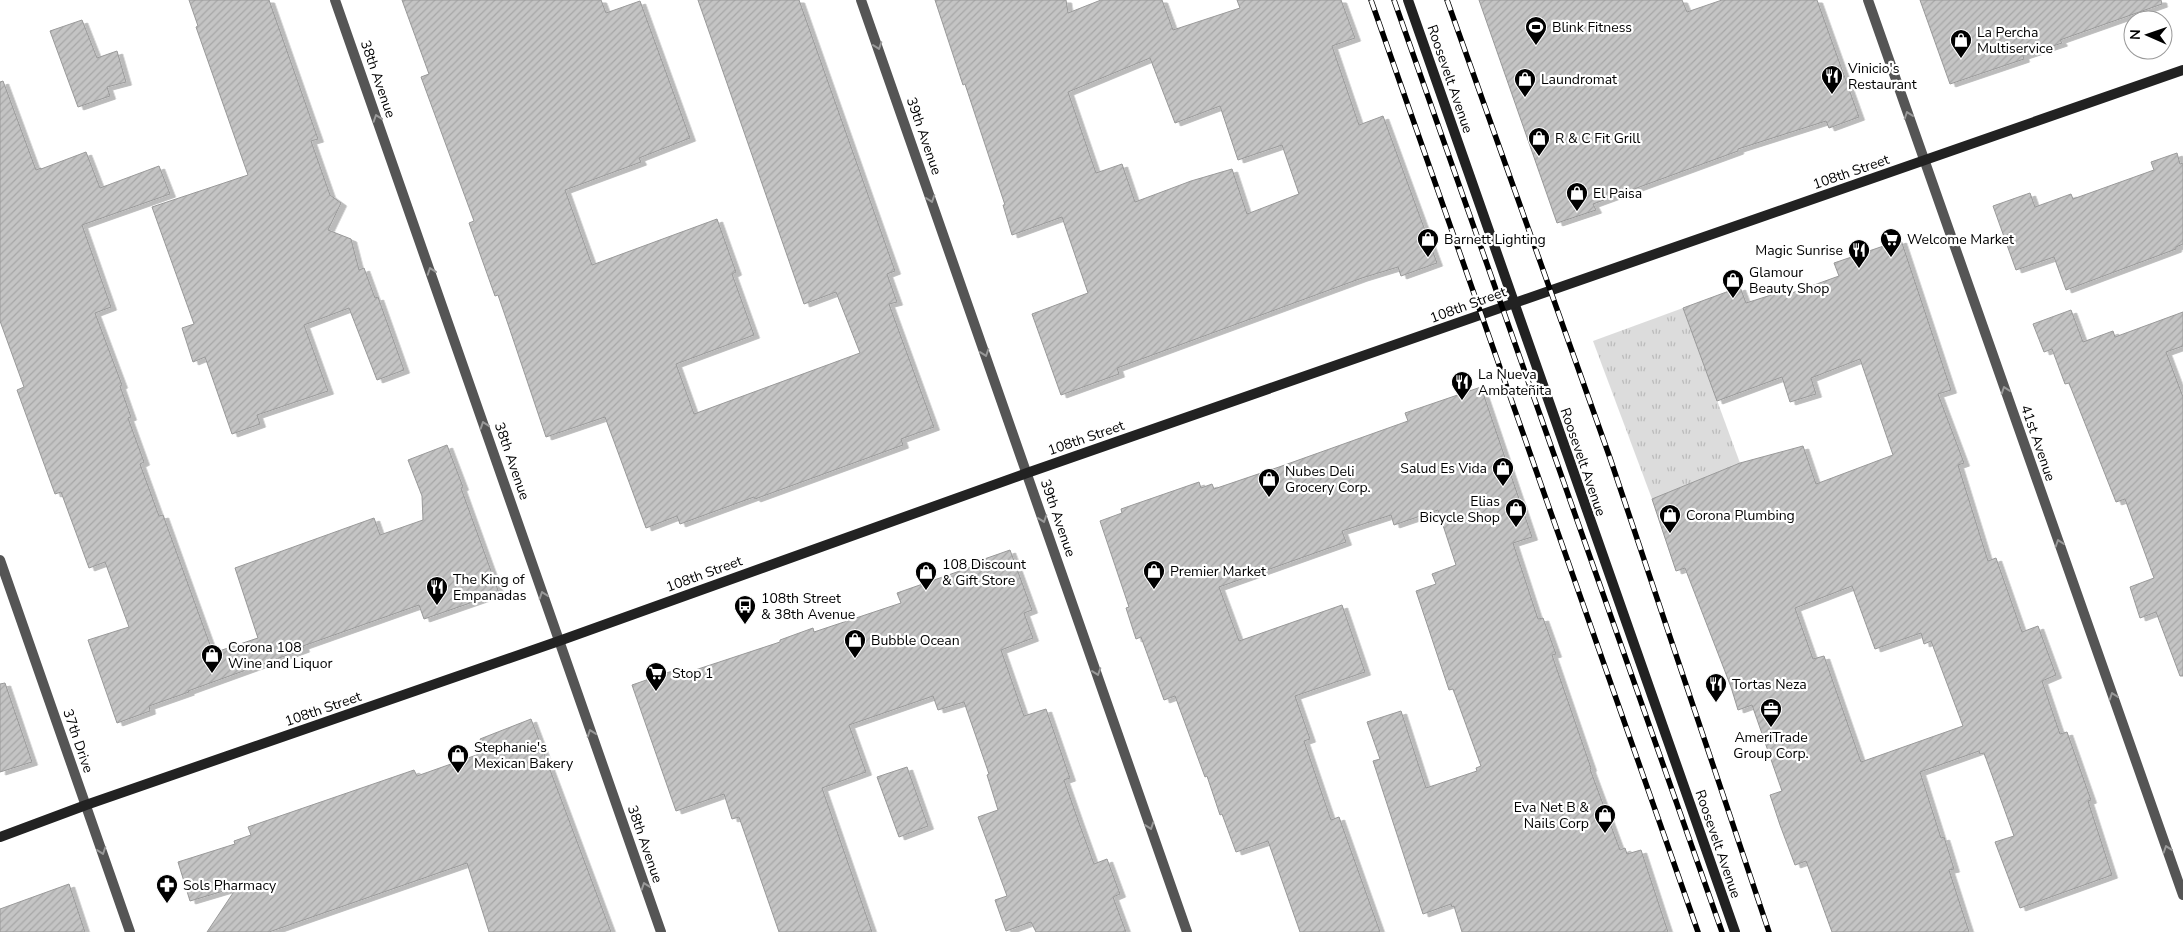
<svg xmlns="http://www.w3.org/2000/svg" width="2183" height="932" font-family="'Nunito Sans',sans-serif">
	<defs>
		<pattern id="grass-tufts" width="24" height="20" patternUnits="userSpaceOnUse" patternTransform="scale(1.25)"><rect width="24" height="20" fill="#dcdcdc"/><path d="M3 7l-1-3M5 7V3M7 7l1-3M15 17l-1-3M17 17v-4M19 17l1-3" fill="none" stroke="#bbb"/></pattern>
		<pattern id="building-hatch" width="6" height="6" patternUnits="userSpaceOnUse" patternTransform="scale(1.25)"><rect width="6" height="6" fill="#c4c4c4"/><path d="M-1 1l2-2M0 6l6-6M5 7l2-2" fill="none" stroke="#a7a7a7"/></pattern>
		<filter id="shadow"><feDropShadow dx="5.5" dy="3" stdDeviation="0" flood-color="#0004"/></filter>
	</defs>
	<rect width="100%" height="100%" fill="#fff"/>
	<polygon fill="url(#grass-tufts)" points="1683,308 1740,463 1652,499 1593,341"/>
	<g fill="url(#building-hatch)" stroke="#999" fill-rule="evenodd" filter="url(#shadow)">
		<polygon points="189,0 269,0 318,139 311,141 330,195 341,203 328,230 351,239 359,270 364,268 375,298 378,297 404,370 377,380 349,308 304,325 328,391 257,415 260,424 232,434 205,357 193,362 182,328 194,324 152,207 248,175 196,27 198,26"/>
		<polygon points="402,0 601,0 606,13 640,1 690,138 639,158 641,162 565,190 592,265 717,219 736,272 732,274 754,335 676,364 694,414 860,353 836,292 804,304 698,0 799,0 895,271 887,274 897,302 889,304 934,427 901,439 903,445 755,499 754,497 680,524 677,516 646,528 605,417 546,437 509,327 498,295 495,296 469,223 474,221 421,77 429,74"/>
		<path d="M 935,0 L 1066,0 L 1068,13 L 1101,0 L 1162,0 L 1173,30 L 1240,8 L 1237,0 L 1341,0 L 1355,38 L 1332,46 L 1359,125 L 1383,116 L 1437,263 L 1401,276 L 1398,267 L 1362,278 L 1117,368 L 1119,374 L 1061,395 L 1032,314 L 1088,293 L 1062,217 L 1012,235 L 1003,205 L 1005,205 L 965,84 L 963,85 ZM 1150,58 L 1175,123 L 1220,106 L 1238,160 L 1282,145 L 1299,194 L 1247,214 L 1232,169 L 1191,181 L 1135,202 L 1122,164 L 1096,173 L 1068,92 Z"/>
		<polygon points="1479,0 1682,0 1687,12 1722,0 1817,0 1859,117 1829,128 1826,121 1738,149 1738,151 1593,204 1596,210 1557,223"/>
		<polygon points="1920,0 2161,0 2162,4 2060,40 2062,43 2023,56 2024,59 1950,84"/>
		<polygon points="82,20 97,58 117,51 126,82 107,87 110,96 78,107 50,31"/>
		<polygon points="3,81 36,170 41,168 41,169 86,152 100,188 159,166 170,194 82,225 111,307 95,313 122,385 120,386 131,417 128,418 144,462 140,464 159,516 163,515 213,653 258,638 235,568 374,518 380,535 423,520 422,496 408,460 447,445 463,487 461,488 499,593 424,619 419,605 303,646 304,649 188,691 189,692 149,706 150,711 117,723 88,640 129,627 105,562 89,568 61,492 55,494 17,390 24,387 0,321 0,82"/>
		<polygon points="2177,153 2180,164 2183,163 2183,244 2176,247 2176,249 2066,290 2054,257 2016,270 1993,206 2030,193 2035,207 2071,194 2073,199 2154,170 2151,162"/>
		<path d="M 1901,240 L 1951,390 L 1938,394 L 1964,463 L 1958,465 L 1988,561 L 1996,558 L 2022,632 L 2038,626 L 2056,675 L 2042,681 L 2060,734 L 2067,732 L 2091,800 L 2088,801 L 2112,875 L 2020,908 L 1995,842 L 2014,836 L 1984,753 L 1980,754 L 1979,751 L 1920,772 L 1941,838 L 1944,837 L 1954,869 L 1949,870 L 1969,932 L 1832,932 L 1806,861 L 1795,865 L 1780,825 L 1770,795 L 1782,791 L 1752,705 L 1738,710 L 1731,687 L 1685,568 L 1676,571 L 1652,499 L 1740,463 L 1803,446 L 1816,484 L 1893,455 L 1860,359 L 1811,378 L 1816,394 L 1790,402 L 1782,377 L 1717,401 L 1683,308 L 1740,287 L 1746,303 L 1787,290 L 1789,294 L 1839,276 L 1834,263 ZM 1852,586 L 1875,649 L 1921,633 L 1924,644 L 1931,641 L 1963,726 L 1861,762 L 1824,656 L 1813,659 L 1795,608 Z"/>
		<polygon points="2071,310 2083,342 2113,331 2115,337 2183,312 2183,346 2166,352 2183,397 2183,676 2180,676 2156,612 2140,618 2130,587 2154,578 2125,499 2116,502 2069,383 2065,384 2052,349 2044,352 2033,324"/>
		<polygon points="1481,387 1532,537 1513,543 1538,619 1543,618 1556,654 1552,655 1591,768 1590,769 1620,850 1625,848 1627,854 1641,850 1668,932 1462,932 1454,906 1452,907 1451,904 1423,914 1373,761 1380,759 1367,722 1401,711 1426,788 1477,771 1476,768 1481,766 1453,689 1449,690 1416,591 1436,584 1432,574 1456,565 1438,510 1394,525 1391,515 1342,531 1346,542 1219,587 1239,641 1342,605 1365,672 1295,696 1310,739 1304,741 1331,820 1339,817 1380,932 1300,932 1268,841 1236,852 1222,814 1220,815 1207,776 1205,777 1175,696 1164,700 1141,637 1136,639 1126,608 1129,607 1100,521 1122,513 1121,509 1199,482 1201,488 1212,484 1214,489 1279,467 1408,421 1405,413"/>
		<polygon points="1010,550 1032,610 1024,613 1033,638 1001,650 1024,716 1046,709 1070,778 1064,780 1078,820 1094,864 1107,859 1120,894 1113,897 1126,932 1036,932 1031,922 1006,931 995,900 1007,896 978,817 998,810 987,775 989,774 964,702 938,710 933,696 849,725 866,772 822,788 872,932 779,932 739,817 732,819 724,794 676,811 632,685 678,669 680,675 780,642 780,640 813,628 814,632 901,603 897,593 974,566 973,563"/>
		<polygon points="5,683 32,762 0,772 0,684"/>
		<polygon points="531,719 611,932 489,932 467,863 269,932 207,932 237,887 190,901 178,862 235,844 234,841 251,835 248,827 414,770 417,776 485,752 480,739"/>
		<polygon points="907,767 928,826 899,837 877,777"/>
		<polygon points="69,884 85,932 0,932 0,909"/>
	</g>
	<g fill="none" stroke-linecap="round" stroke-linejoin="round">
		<g stroke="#555" stroke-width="10">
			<polyline points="335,0 661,932"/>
			<polyline points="861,0 1187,932"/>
			<polyline points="1868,0 2183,895"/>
			<polyline points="0,560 130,932"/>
		</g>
		<g stroke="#222" stroke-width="10">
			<polyline points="1408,0 1735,932"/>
			<polyline points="0,837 86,805 559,641 1027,473 2183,70"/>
		</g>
		<g stroke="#000" stroke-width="5.5">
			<g id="rail">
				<polyline points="1371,0 1698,932"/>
				<polyline points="1394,0 1722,932"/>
				<polyline points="1447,0 1610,458 1769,932"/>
			</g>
		</g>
		<use href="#rail" stroke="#fff" stroke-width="4" stroke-dasharray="11" stroke-linecap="butt"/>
	</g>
	<defs><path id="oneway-chevron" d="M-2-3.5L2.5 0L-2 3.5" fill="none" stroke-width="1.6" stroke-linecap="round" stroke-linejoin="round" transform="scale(1.25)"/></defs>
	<g stroke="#999">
		<use href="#oneway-chevron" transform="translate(878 46) rotate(71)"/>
		<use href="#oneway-chevron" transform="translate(1908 115) rotate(-109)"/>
		<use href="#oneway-chevron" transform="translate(377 118) rotate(-109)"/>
		<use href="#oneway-chevron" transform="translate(931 199) rotate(71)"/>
		<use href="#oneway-chevron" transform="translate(431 271) rotate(-109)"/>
		<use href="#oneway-chevron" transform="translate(985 353) rotate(71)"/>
		<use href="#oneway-chevron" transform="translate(2005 390) rotate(-109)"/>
		<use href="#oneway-chevron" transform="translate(484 425) rotate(-109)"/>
		<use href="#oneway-chevron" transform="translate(1043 519) rotate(71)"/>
		<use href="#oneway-chevron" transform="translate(2059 543) rotate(-109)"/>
		<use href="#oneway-chevron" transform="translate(543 595) rotate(-109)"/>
		<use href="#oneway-chevron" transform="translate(1097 672) rotate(71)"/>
		<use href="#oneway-chevron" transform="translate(2113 696) rotate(-109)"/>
		<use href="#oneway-chevron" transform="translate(591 733) rotate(-109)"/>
		<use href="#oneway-chevron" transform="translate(1150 826) rotate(71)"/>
		<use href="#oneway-chevron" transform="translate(2167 849) rotate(-109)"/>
		<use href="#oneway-chevron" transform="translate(102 851) rotate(71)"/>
		<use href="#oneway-chevron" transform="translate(645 886) rotate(-109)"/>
	</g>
	<defs>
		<g id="stadium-pin" transform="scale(1.125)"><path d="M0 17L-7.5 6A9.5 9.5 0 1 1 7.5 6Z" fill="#000" stroke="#fff"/><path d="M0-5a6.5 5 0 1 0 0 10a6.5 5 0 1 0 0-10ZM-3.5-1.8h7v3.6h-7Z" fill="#fff"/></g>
		<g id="shop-pin" transform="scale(1.125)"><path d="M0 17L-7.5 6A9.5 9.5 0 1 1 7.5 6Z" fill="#000" stroke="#fff"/><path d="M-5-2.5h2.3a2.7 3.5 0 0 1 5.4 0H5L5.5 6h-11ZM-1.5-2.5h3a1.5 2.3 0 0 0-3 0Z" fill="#fff"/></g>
		<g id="restaurant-pin" transform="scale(1.125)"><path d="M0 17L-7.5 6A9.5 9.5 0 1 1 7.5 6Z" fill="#000" stroke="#fff"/><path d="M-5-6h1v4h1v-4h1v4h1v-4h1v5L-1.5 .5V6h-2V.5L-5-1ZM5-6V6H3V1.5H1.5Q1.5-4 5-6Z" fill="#fff"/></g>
		<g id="supermarket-pin" transform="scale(1.125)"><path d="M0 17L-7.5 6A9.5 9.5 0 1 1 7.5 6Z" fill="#000" stroke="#fff"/><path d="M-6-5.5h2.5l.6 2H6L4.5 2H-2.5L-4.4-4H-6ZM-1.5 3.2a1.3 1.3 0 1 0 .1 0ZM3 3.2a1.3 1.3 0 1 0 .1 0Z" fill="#fff"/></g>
		<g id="bus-pin" transform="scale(1.125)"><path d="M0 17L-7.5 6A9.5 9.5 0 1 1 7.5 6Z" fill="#000" stroke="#fff"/><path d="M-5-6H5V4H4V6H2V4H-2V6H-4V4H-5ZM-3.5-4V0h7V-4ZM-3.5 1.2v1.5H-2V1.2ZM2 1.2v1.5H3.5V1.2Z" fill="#fff"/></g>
		<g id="office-pin" transform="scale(1.125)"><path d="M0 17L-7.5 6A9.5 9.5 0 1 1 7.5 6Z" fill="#000" stroke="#fff"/><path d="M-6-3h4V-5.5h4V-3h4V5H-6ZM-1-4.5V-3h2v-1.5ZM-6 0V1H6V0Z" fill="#fff"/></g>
		<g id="pharmacy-pin" transform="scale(1.125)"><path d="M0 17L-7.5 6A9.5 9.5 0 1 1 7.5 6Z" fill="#000" stroke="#fff"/><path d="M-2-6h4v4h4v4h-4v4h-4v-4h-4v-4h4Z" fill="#fff"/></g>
	</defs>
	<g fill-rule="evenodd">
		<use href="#stadium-pin" x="1536" y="27"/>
		<use href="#shop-pin" x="1961" y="40"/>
		<use href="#restaurant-pin" x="1832" y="76"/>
		<use href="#shop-pin" x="1525" y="79"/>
		<use href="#shop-pin" x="1539" y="138"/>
		<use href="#shop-pin" x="1577" y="193"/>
		<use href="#shop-pin" x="1428" y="239"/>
		<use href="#supermarket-pin" x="1891" y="239"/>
		<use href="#restaurant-pin" x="1859" y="250"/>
		<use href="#shop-pin" x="1733" y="280"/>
		<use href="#restaurant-pin" x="1462" y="382"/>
		<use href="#shop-pin" x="1503" y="468"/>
		<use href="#shop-pin" x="1269" y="479"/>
		<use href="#shop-pin" x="1516" y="509"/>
		<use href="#shop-pin" x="1670" y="515"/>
		<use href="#shop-pin" x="1154" y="571"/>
		<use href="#shop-pin" x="926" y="572"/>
		<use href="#restaurant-pin" x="437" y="587"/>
		<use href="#bus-pin" x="745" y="606"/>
		<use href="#shop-pin" x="855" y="640"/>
		<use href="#shop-pin" x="212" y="655"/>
		<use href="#supermarket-pin" x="656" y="673"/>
		<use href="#restaurant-pin" x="1716" y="684"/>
		<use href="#office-pin" x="1771" y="709"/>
		<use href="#shop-pin" x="458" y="755"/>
		<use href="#shop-pin" x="1605" y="815"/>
		<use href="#pharmacy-pin" x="167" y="885"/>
	</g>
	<g text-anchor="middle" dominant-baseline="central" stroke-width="4.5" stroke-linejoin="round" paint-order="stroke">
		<g font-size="14" fill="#000" stroke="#fff" text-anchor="start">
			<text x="1552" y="27">Blink Fitness</text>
			<text x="1977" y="32">La Percha<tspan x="1977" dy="16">Multiservice</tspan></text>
			<text x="1848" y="68">Vinicio's<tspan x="1848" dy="16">Restaurant</tspan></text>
			<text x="1541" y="79">Laundromat</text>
			<text x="1555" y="138">R &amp; C Fit Grill</text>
			<text x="1593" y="193">El Paisa</text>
			<text x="1444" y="239">Barnett Lighting</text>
			<text x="1907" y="239">Welcome Market</text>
			<text x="1843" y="250" text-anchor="end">Magic Sunrise</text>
			<text x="1749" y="272">Glamour<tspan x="1749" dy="16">Beauty Shop</tspan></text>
			<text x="1478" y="374">La Nueva<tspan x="1478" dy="16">Ambateñita</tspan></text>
			<text x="1487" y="468" text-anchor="end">Salud Es Vida</text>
			<text x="1285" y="471">Nubes Deli<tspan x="1285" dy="16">Grocery Corp.</tspan></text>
			<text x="1500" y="501" text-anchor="end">Elias<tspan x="1500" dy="16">Bicycle Shop</tspan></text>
			<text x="1686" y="515">Corona Plumbing</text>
			<text x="942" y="564">108 Discount<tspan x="942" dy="16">&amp; Gift Store</tspan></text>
			<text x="1170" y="571">Premier Market</text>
			<text x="453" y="579">The King of<tspan x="453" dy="16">Empanadas</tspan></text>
			<text x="761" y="598">108th Street<tspan x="761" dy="16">&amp; 38th Avenue</tspan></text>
			<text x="871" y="640">Bubble Ocean</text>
			<text x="228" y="647">Corona 108<tspan x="228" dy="16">Wine and Liquor</tspan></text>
			<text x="672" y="673">Stop 1</text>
			<text x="1732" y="684">Tortas Neza</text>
			<text x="1771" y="737" text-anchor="middle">AmeriTrade<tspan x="1771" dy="16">Group Corp.</tspan></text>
			<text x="474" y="747">Stephanie's<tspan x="474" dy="16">Mexican Bakery</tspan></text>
			<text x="1589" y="807" text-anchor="end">Eva Net B &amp;<tspan x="1589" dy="16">Nails Corp</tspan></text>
			<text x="183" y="885">Sols Pharmacy</text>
		</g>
		<g font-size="14" fill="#000" stroke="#fff">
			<text transform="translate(378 79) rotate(71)">38th Avenue</text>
			<text transform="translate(1450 79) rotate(71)">Roosevelt Avenue</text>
			<text transform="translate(924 136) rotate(71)">39th Avenue</text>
			<text transform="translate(1851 172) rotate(-19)">108th Street</text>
			<text transform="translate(1468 305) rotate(-20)">108th Street</text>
			<text transform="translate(1086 438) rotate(-19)">108th Street</text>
			<text transform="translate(2038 443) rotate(71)">41st Avenue</text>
			<text transform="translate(512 461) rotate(71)">38th Avenue</text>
			<text transform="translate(1583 462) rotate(71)">Roosevelt Avenue</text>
			<text transform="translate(1058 518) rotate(71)">39th Avenue</text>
			<text transform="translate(704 574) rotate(-20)">108th Street</text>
			<text transform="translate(323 709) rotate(-19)">108th Street</text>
			<text transform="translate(78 741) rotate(71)">37th Drive</text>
			<text transform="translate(645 844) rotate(71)">38th Avenue</text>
			<text transform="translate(1718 844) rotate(71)">Roosevelt Avenue</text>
		</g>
	</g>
	<g transform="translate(2148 35) rotate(272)"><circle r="24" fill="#ffffff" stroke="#999999"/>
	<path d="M0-4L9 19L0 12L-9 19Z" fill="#000000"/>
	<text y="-8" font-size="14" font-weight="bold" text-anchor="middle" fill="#000000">N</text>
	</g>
</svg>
